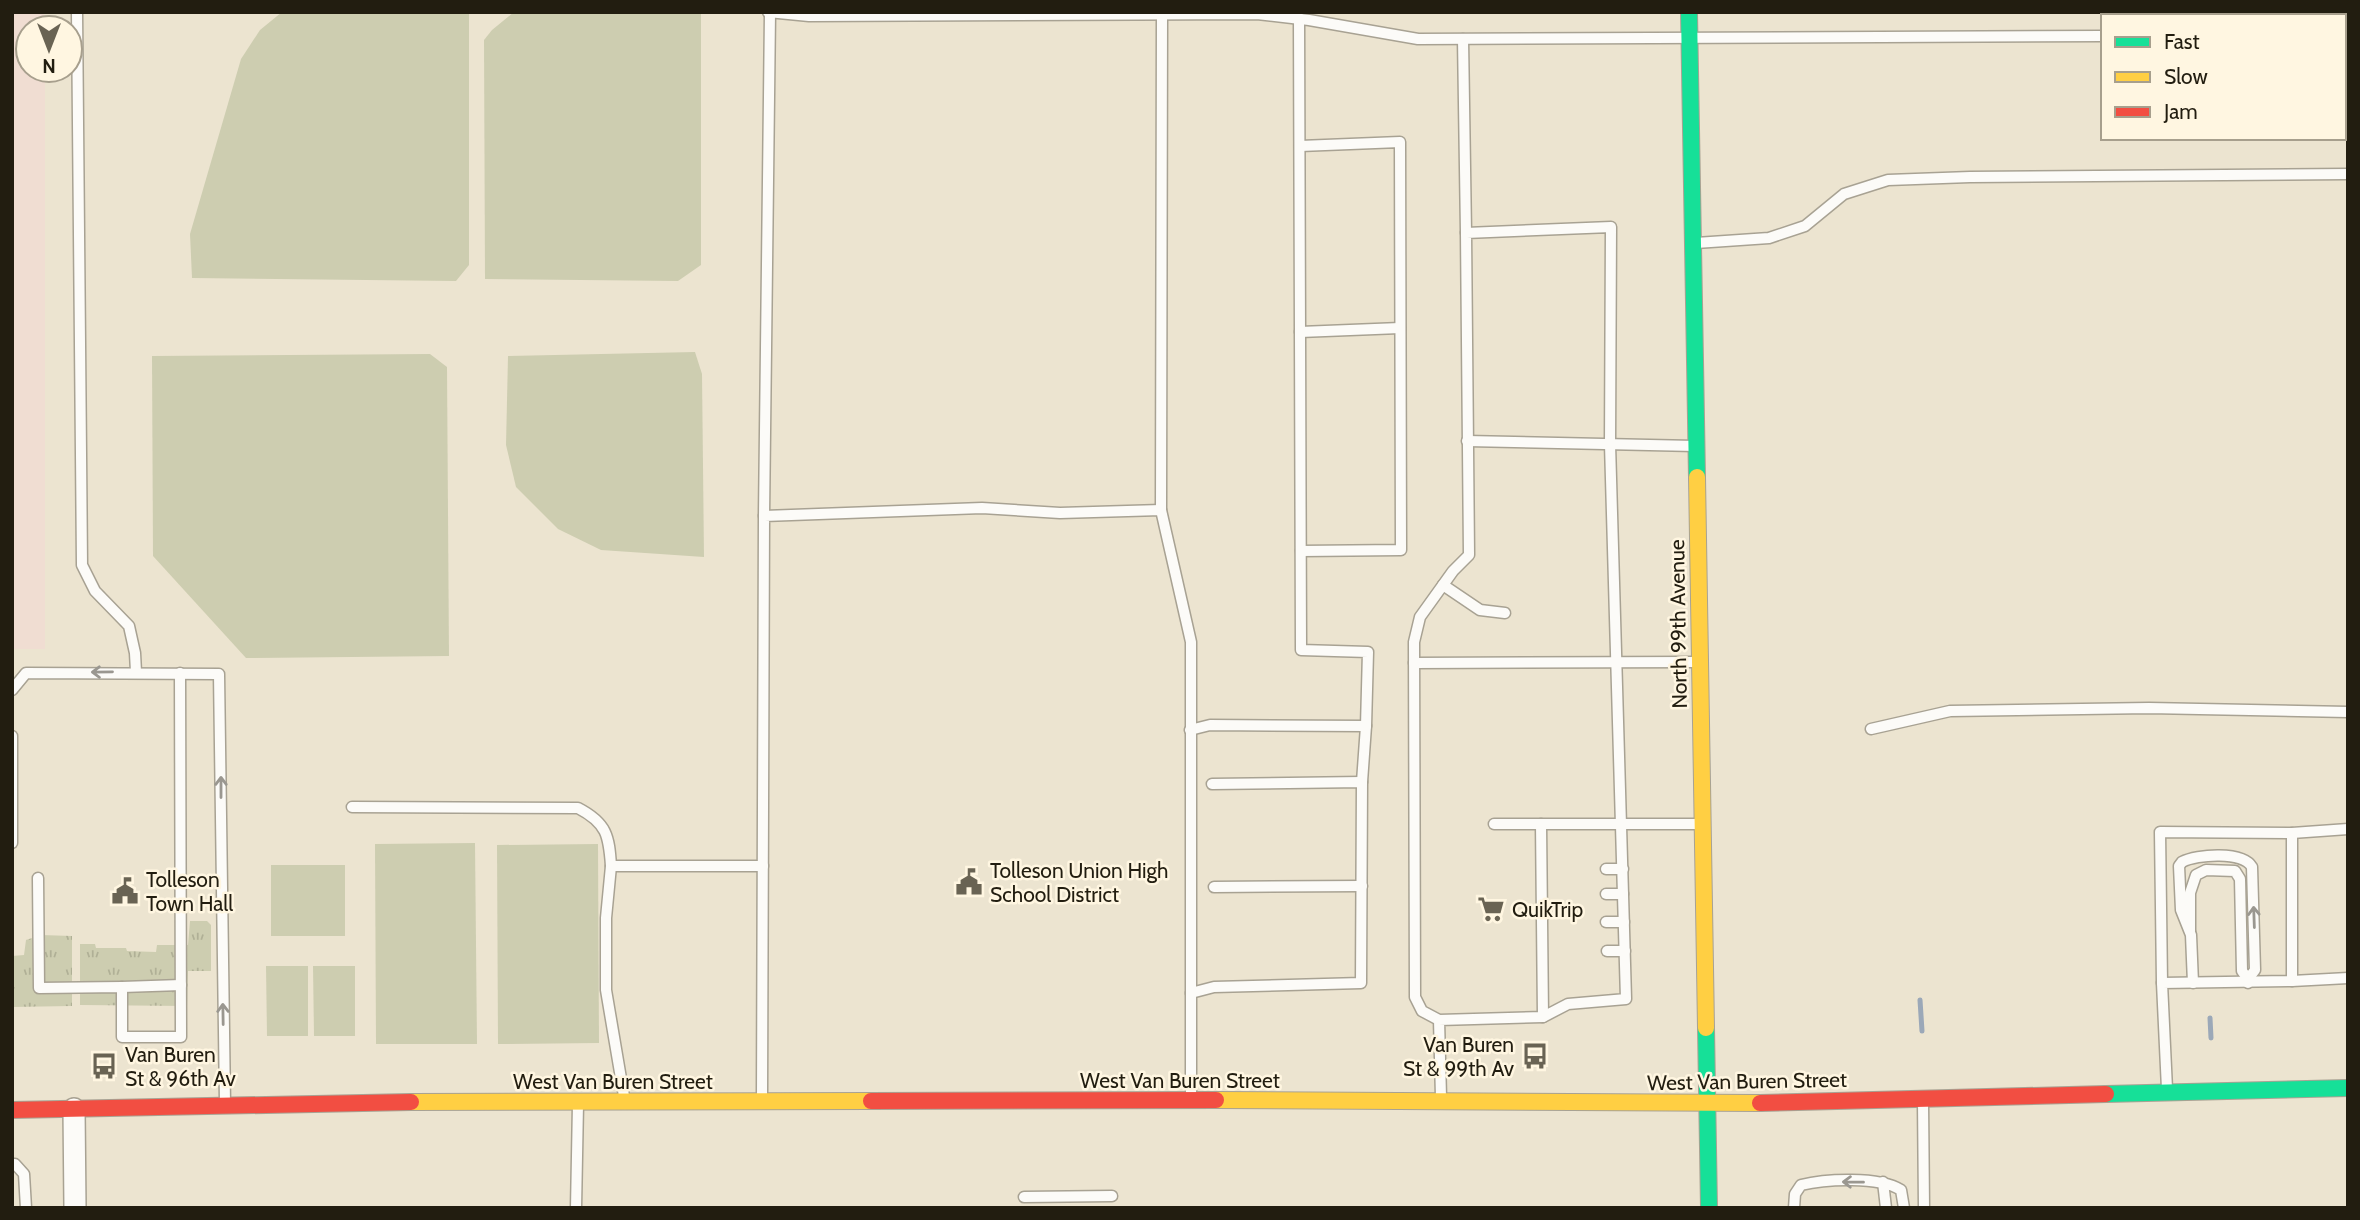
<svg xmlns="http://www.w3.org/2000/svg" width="2360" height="1220" font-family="Cabin,sans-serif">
	<defs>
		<pattern id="grass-tufts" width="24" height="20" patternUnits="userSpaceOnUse" patternTransform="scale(1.75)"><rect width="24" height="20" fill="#cdcdb0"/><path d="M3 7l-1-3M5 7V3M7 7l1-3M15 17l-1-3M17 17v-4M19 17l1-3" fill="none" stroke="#b0b096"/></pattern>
	</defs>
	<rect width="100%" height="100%" fill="#ece4d0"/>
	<polygon fill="#f0ddd2" points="12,12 44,12 45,28 28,28 28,70 45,70 45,649 12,649"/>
	<g fill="url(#grass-tufts)">
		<polygon points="190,921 207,921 211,925 211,971 188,971 187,1006 80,1005 80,944 95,944 96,948 126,948 127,951 156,952 157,945 188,945"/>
		<polygon points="41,935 72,936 72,1006 12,1007 12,956 24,955 26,940"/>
	</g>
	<g fill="#cdcdb0">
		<polygon points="282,12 469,12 469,265 456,281 192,278 190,234 241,59 260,30"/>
		<polygon points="514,12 701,12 701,265 678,281 485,279 484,40 492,30"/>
		<polygon points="695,352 702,374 704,557 601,550 558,529 516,487 506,445 508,356"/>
		<polygon points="430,354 447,367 449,656 246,658 153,556 152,356"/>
		<polygon points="475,843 477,1044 376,1044 375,844"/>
		<polygon points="598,844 599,1043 498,1044 497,845"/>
		<rect x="271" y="865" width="74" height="71"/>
		<polygon points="266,966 308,966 308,1036 267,1036"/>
		<polygon points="313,966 355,966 355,1036 314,1036"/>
	</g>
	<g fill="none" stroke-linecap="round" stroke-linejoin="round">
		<g stroke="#9ba8b8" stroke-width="5">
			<polyline points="1920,1000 1922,1031"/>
			<polyline points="2210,1018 2211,1038"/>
		</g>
		<g stroke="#a8a293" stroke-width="13">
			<g id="lane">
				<polyline points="77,12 82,565 95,591 129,626 135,653 136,672"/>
				<polyline points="768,12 809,16 1257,14 1309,20 1418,39 2103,36"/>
				<polyline points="1299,18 1301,650 1368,652 1366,726"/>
				<polyline points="2344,34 2348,34"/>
				<polyline points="1463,39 1466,233"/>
				<polyline points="1300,146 1400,142 1401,550 1301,551"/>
				<polyline points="1696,243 1769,238 1805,226 1844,194 1888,180 1970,177 2348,174"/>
				<polyline points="1300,332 1400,328"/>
				<polyline points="1467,441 1695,446"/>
				<polyline points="1161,510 1162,13"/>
				<polyline points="764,516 770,13"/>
				<polyline points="1443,585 1480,610 1505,613"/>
				<polyline points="1414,663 1697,662"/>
				<polyline points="12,690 26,673 219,674 225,1103"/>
				<polyline points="1871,729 1950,711 2149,708 2348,712"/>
				<polyline points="1190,730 1210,725 1366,726 1362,782"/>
				<polyline points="12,736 12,843"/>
				<path d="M 352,807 L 578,808 C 607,823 609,836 611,866 L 763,866"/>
				<polyline points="1494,824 1541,824"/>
				<polyline points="611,866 606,918 606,990 624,1096"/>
				<polyline points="1606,869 1623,869"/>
				<polyline points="38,878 39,988 122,987 122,1037 181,1037 180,673"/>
				<polyline points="1214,887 1362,886"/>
				<polyline points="1606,894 1623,894"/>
				<polyline points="1606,922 1624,922"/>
				<polyline points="2190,931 2190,893 2196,875 2206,870 2235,871 2240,879 2242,971 2248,979"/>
				<polyline points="1607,951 1625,951"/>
				<polyline points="2292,981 2348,978"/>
				<polyline points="2162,983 2160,832 2292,833 2348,829"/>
				<path d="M 2193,983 L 2191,935 L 2181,910 L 2179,866 L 2182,862 C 2197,854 2243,851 2252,867 L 2255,970 L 2248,979 L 2248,983"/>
				<polyline points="122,987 181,985"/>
				<polyline points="1191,993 1214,987 1361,983 1362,782 1212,784"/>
				<polyline points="1543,1017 1541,824 1702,824"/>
				<polyline points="1439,1020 1422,1011 1415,997 1414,642 1420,617 1453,571 1469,555 1466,233 1611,227 1610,444 1626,999 1568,1004 1543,1017 1439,1020 1441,1097"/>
				<polyline points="2167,1089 2162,983 2292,981 2292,833"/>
				<polyline points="762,1097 764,516 982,508 1060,513 1161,510 1191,642 1191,1098"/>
				<polyline points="1923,1102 1924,1208"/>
				<polyline points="12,1164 15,1164 24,1174 26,1208"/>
				<polyline points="1883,1182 1886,1208"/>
				<polyline points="1024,1197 1112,1196"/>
				<polyline points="576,1208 578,1104"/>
				<path d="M 1794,1208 L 1795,1194 L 1801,1185 C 1825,1179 1879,1176 1901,1190 L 1904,1208"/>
			</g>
		</g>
		<g stroke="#a8a293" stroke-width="24">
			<polyline id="street" points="74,1109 75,1208"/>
		</g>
		<g stroke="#a8a293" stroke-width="18">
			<g id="fast">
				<polyline points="1689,12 1697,477"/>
				<polyline points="1706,1028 1709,1208"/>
				<polyline points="2106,1094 2348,1088"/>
			</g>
		</g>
		<g stroke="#a8a293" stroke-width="18">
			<g id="slow">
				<polyline points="1697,477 1706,1028"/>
				<polyline points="1216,1100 1760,1103"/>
				<polyline points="411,1102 871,1101"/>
			</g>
		</g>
		<g stroke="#a8a293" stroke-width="18">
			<g id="jam">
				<polyline points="871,1101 1216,1100"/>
				<polyline points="1760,1103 2106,1094"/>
				<polyline points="12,1110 411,1102"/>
			</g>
		</g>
		<use href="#lane" stroke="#fcfbf8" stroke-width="10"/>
		<use href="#street" stroke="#fcfbf8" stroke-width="21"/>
		<use href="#fast" stroke="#16e098" stroke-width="16"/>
		<use href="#slow" stroke="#ffcf43" stroke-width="16"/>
		<use href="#jam" stroke="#f24e42" stroke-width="16"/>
	</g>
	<defs><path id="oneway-shaft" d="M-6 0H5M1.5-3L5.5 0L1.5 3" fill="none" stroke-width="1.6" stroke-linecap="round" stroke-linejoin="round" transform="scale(1.75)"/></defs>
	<g stroke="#9a9790">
		<use href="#oneway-shaft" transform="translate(102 672) rotate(179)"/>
		<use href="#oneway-shaft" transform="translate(221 787) rotate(-90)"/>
		<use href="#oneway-shaft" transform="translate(2254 917) rotate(-92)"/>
		<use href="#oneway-shaft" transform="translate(223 1014) rotate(-91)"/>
		<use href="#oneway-shaft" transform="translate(1853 1182) rotate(-179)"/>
	</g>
	<defs>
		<g id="civic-bare" transform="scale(2.1)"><path d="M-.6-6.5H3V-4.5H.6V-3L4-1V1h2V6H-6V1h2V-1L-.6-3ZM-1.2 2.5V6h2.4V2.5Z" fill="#696353" stroke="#fff6e1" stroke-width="2.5" paint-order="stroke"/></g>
		<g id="supermarket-bare" transform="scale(2.1)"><path d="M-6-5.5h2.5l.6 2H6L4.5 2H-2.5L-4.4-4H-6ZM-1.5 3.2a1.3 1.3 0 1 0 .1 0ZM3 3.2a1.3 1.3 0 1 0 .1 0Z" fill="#696353" stroke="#fff6e1" stroke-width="2.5" paint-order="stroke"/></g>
		<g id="bus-bare" transform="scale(2.1)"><path d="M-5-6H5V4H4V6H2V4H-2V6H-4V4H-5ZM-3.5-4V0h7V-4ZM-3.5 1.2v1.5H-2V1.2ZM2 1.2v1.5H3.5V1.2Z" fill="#696353" stroke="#fff6e1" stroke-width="2.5" paint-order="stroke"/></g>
	</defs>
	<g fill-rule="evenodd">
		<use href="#civic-bare" x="969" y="882"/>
		<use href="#civic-bare" x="125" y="891"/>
		<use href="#supermarket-bare" x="1491" y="909"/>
		<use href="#bus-bare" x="1535" y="1056"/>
		<use href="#bus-bare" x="104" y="1066"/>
	</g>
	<g text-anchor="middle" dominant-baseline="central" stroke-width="5" stroke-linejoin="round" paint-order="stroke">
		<g font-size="21" fill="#221d10" stroke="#fff6e1">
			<text transform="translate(1678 624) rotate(-91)">North 99th Avenue</text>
			<text x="1180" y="1080">West Van Buren Street</text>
			<text x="613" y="1081">West Van Buren Street</text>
			<text transform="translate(1747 1081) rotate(-1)">West Van Buren Street</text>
		</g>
		<g font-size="21" fill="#221d10" stroke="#fff6e1" text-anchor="start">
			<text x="990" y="870">Tolleson Union High<tspan x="990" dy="24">School District</tspan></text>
			<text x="146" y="879">Tolleson<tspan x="146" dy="24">Town Hall</tspan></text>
			<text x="1512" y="909">QuikTrip</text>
			<text x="1514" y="1044" text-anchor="end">Van Buren<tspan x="1514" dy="24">St &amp; 99th Av</tspan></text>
			<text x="125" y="1054">Van Buren<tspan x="125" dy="24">St &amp; 96th Av</tspan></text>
		</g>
	</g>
	<rect width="2360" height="1220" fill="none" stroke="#221d10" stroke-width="28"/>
	<rect x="2101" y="14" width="245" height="126" fill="#fff6e1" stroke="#a79f8d" stroke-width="2"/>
	<rect x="2115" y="37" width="35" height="10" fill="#16e098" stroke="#a79f8d" stroke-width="2"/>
	<text x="2164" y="49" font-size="21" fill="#221d10">Fast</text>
	<rect x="2115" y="72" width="35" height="10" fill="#ffcf43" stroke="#a79f8d" stroke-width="2"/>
	<text x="2164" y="84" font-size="21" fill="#221d10">Slow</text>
	<rect x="2115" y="107" width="35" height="10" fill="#f24e42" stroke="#a79f8d" stroke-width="2"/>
	<text x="2164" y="119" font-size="21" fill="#221d10">Jam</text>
	<g transform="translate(49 49) rotate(180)"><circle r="33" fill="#fff6e1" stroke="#a79f8d" stroke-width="2"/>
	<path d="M0-5L12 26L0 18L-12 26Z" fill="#696353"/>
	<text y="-10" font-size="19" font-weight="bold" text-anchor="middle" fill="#221d10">N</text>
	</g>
</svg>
